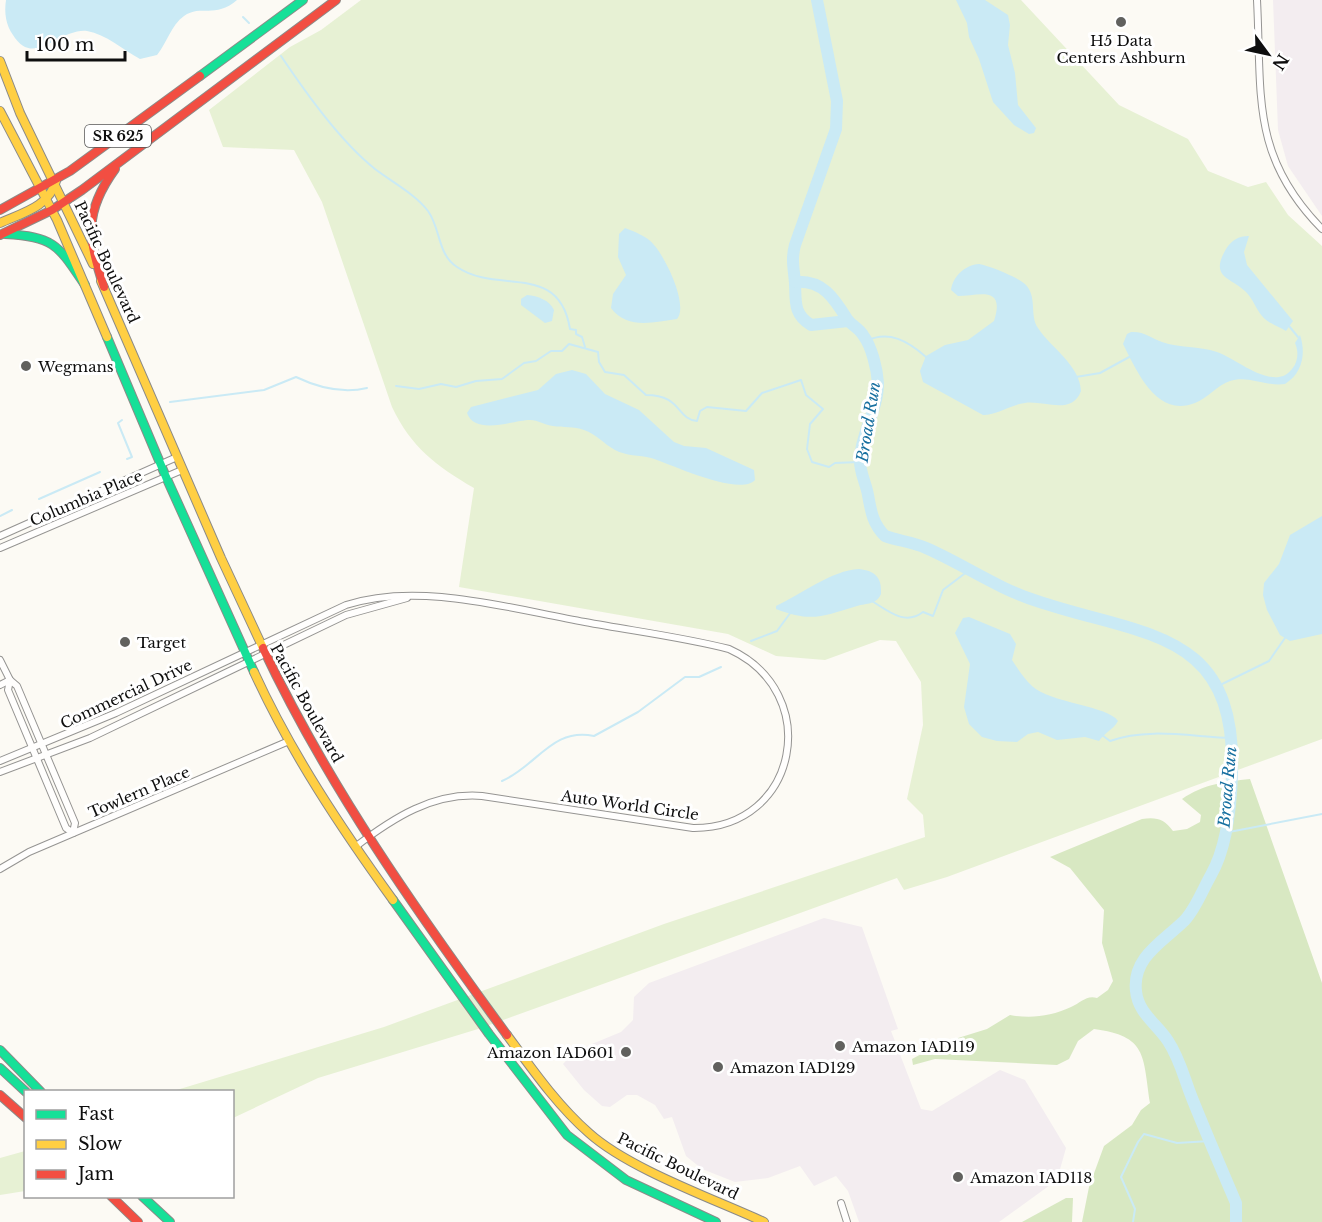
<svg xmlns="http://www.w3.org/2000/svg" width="1322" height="1222" font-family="'Libre Baskerville',serif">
	<rect width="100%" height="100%" fill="#fcfaf4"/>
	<g fill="#f3edf0">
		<polygon points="1273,0 1322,0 1322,216 1288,166 1278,130"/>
		<polygon points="824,918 862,927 898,1029 891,1031 921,1109 932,1111 1000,1070 1025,1080 1066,1148 1057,1180 999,1222 859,1222 848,1191 836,1176 814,1186 800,1166 768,1178 735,1182 702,1169 686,1156 672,1117 664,1119 655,1105 637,1095 627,1095 610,1107 602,1106 584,1090 563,1064 575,1051 621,1032 633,1020 634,997 649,983"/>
	</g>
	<g fill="#e7f1d4">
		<path d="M 361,0 L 1021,0 L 1119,105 L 1188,139 L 1208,171 L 1248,187 L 1266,182 L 1288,215 L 1322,246 L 1322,739 L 947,877 L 904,890 L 897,878 L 478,1029 L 318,1078 L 233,1118 L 232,1092 L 170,1092 L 384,1027 L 664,924 L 925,837 L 923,815 L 907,799 L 923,725 L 921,682 L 896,641 L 880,640 L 825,660 L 776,656 L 728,634 L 459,587 L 474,488 C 436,466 411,447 392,407 L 322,202 L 294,150 L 223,147 L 209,110 L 290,47 L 321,30 Z"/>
		<polygon points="25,1151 25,1191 0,1195 0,1158"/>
	</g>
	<g fill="#d8e8c2">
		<path d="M 1250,779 L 1322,983 L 1322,1222 L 1082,1222 L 1089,1187 L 1104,1146 L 1132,1125 L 1141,1110 L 1150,1103 C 1143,1055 1147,1036 1094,1029 L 1078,1041 L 1069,1059 L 1057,1065 L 935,1059 L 913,1065 L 912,1059 L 942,1043 L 987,1029 L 1010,1015 C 1032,1019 1051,1016 1071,1007 C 1081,1003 1086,995 1097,998 L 1108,990 L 1113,981 L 1102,943 L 1104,910 L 1070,868 L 1050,857 L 1142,819 C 1157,817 1164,819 1173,831 L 1187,829 L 1200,822 L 1201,815 L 1182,799 C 1204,784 1224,782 1250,779 Z"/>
		<polygon points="1066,1198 1073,1198 1072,1222 1022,1222"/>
	</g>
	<g fill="#caeaf5">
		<path d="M 6,0 L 237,0 C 215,19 201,4 184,16 C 171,25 167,43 157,55 L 140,59 C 123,50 106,34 87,31 C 59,28 34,69 13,35 C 6,25 4,13 6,0 Z"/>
		<polygon points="956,0 985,0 1008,15 1010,25 1008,45 1015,73 1018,105 1036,128 1034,133 1029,134 1014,125 993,102 979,59 969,37 967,23"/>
		<path d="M 625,228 C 635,232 647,236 654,245 C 665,257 689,305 677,319 C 654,322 627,330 611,308 L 613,294 L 626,275 L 618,257 L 619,234 Z"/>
		<path d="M 1249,236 L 1244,252 L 1247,265 L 1293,321 L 1286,331 C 1278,326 1269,324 1262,316 C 1256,309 1253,299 1246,292 C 1231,277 1209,278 1226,249 C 1232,240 1238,236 1249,236 Z"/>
		<path d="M 979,264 C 990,266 1017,277 1025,284 C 1038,297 1029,315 1038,328 C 1051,348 1080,365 1081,391 C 1072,416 1043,400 1025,403 C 1010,405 998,415 983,415 L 923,382 L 920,371 L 926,356 L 945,345 L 968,340 L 994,321 C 1006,284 977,296 958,296 L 951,290 C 953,276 965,265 979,264 Z"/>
		<path d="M 527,295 C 538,296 549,300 554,310 L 552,321 L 545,323 L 521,305 L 521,299 Z"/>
		<path d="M 1131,332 C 1144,331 1151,338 1162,342 C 1179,348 1199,346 1217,352 C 1236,358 1274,393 1292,369 C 1298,362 1299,352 1295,343 L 1300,335 C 1306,353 1303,373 1285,384 C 1267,387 1248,375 1230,381 C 1217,385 1208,398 1195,403 C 1156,418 1137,371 1123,344 L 1127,334 Z"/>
		<path d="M 572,370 L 586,374 L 605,394 L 639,410 L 674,442 L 684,446 L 706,448 L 754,470 L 755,480 C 739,497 671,464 651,458 C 639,455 626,456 615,450 C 604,444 596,434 584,430 C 574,426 563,428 553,426 C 545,425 538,420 530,420 C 514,420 475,436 467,413 L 471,407 L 538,390 L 556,374 Z"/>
		<polygon points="1322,516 1322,634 1290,641 1280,635 1267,610 1263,595 1264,583 1279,564 1290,535"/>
		<path d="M 859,569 C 875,571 882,577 881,594 C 876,605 867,603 857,606 C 823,616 812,623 776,609 L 776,606 C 800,595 832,570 859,569 Z"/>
		<path d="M 969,617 L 1010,634 L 1016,644 L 1012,660 C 1018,669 1024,679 1032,686 C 1050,703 1109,706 1118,721 C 1114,729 1104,733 1099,741 L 1085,737 L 1057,740 L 1038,732 L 1028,734 L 1017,742 L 997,741 L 982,737 L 969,724 L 964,707 L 970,664 L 955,633 L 963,618 Z"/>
	</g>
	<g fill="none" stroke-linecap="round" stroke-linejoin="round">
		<g stroke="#caeaf5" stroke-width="2">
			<polyline points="243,17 249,23"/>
			<path d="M 281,56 C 306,93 340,141 375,169 C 392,182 415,194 428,211 C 441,229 437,254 457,267 C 498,295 559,261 570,329 L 576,330 L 576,334 L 582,337 L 585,347"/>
			<polyline points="1289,326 1298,337"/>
			<path d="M 866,341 C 889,330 908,341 926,357"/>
			<polyline points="1076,377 1100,373 1131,356"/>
			<path d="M 396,386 L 419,389 L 441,384 L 456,387 L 476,381 L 502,379 L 524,363 L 536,361 L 551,351 L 562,351 L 569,344 L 598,352 L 599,362 L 605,372 L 624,375 L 646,395 C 682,395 676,419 697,421 L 700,411 L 707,407 L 746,411 L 762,393 L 801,380 L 806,395 L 823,409 L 810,424 L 807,449 L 812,462 L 829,467 L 835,463 L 859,462"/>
			<path d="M 170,402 L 264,390 L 296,377 C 319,388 342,394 367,388"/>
			<polyline points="122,420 118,423 132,457 127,459"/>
			<polyline points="39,499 100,472"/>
			<polyline points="0,516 12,510"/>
			<path d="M 872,601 C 888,611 905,626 923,612 L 933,616 L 943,590 L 968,571"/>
			<polyline points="751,641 777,631 791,612"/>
			<polyline points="1216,687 1269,661 1287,635"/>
			<path d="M 1102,735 L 1110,741 C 1148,727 1193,737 1232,738"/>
			<path d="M 502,781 C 537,766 552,727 594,736 L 638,712 L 685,677 L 699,677 L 721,667"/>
			<polyline points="1224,833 1322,814"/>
			<polyline points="1133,1222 1135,1209 1121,1177 1138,1142 1144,1134 1177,1143 1210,1141"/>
		</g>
		<g stroke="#caeaf5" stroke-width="12">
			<path d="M 817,0 L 837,101 L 836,129 L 795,245 C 791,260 794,269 795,283 C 796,301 793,314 811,325 L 848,321"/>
			<path d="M 795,282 C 823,280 834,298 847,319 C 851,325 859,328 863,335 C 872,347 877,369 878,383 C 878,410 861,433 860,459 C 859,471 866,483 868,495 C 871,512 873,524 885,536 C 899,541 913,542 926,548 C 965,565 996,588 1037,601 C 1143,637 1237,628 1232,774 C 1231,806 1227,847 1211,875 C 1203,889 1196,908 1185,920 C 1164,941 1132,957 1136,991 C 1138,1013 1157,1024 1168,1041 C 1180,1059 1184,1078 1192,1098 C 1206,1133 1221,1168 1236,1203 L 1236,1222"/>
		</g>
		<g stroke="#959492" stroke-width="8">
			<g id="street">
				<path d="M 1257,0 C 1262,94 1250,156 1322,229"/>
				<polyline points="0,536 177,457"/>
				<polyline points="0,548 182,470"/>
				<polyline points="0,660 10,680 17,686 75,823 73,833 66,828 8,690 10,680"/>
				<polyline points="0,685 10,680"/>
				<path d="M 0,761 L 116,713 L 346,605 C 419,581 511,609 585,622 C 633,631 682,637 729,649 C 824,692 799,829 693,828 L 482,796 C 433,792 393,818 355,847"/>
				<polyline points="0,772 90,738 346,615 407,598"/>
				<polyline points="0,869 29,852 289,741"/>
				<polyline points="841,1203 847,1222"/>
			</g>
		</g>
		<g stroke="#8c8b88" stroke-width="10">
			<g id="fast">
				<polyline points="200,76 303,0"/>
				<path d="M 5,234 C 55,237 58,245 85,285"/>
				<polyline points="107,337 166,477 254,672"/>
				<polyline points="393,900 489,1034 567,1135 626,1180 716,1222"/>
				<polyline points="0,1050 41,1092"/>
				<polyline points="0,1068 26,1092"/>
				<polyline points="142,1196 170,1222"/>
			</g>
		</g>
		<g stroke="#8c8b88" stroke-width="10">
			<g id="slow">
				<polyline points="0,61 20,113 93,264"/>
				<polyline points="0,111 57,220 107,337"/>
				<path d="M 0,223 C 22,213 49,207 56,181"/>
				<polyline points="101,281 221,558 263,648"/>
				<path d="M 254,672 C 291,753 341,828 393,900"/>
				<path d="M 507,1035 C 532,1069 557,1105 589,1133 C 629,1169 714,1199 764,1222"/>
			</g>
		</g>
		<g stroke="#8c8b88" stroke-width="10">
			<g id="jam">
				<polyline points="0,210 70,171 200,76"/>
				<polyline points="0,235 52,210 82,190 336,0"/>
				<path d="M 104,287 C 88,238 83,213 115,169"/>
				<path d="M 263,648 C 328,786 417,912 507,1035"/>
				<polyline points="0,1095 26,1118"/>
				<polyline points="111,1196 138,1222"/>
			</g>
		</g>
		<use href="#street" stroke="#fffefd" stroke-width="6"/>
		<use href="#fast" stroke="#16e098" stroke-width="8"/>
		<use href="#slow" stroke="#ffcf43" stroke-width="8"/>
		<use href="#jam" stroke="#f24e42" stroke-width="8"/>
	</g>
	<g fill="#61615e" stroke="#fff" stroke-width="2">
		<circle cx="1121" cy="22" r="6"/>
		<circle cx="26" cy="366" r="6"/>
		<circle cx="125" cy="642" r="6"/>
		<circle cx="840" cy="1046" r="6"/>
		<circle cx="626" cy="1052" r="6"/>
		<circle cx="718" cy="1067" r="6"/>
		<circle cx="958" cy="1177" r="6"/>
	</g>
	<g text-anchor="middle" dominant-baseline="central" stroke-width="6" stroke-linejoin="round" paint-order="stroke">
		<rect fill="#fff" stroke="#565656" stroke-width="1.5" x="85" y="125" width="66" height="22" rx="4.5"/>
		<g font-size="14" font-weight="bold" fill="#0e0e0e">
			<text x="118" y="136">SR 625</text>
		</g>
		<g font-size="15" fill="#0e0e0e" stroke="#fff" text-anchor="start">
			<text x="1121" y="40" text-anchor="middle">H5 Data<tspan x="1121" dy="17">Centers Ashburn</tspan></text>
			<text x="38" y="366">Wegmans</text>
			<text x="137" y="642">Target</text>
			<text x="852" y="1046">Amazon IAD119</text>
			<text x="614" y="1052" text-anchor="end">Amazon IAD601</text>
			<text x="730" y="1067">Amazon IAD129</text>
			<text x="970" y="1177">Amazon IAD118</text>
		</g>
		<g font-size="15" fill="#0e0e0e" stroke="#fff">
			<text transform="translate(107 262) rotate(65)">Pacific Boulevard</text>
			<text transform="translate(86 498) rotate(-23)">Columbia Place</text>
			<text transform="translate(126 694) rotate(-25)">Commercial Drive</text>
			<text transform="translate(307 703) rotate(61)">Pacific Boulevard</text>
			<text transform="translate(139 792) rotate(-23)">Towlern Place</text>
			<text transform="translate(630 805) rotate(8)">Auto World Circle</text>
			<text transform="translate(678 1166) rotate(26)">Pacific Boulevard</text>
		</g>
		<g font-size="16" font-style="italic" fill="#1870a0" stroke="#fff">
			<text transform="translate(868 422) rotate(-81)">Broad Run</text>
			<text transform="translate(1227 787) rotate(-85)">Broad Run</text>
		</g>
	</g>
	<rect x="24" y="1090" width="210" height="108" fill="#ffffff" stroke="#9f9f9f" stroke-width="1.5"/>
	<rect x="36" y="1110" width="30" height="9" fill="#16e098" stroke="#9f9f9f" stroke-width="1.5"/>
	<text x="78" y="1120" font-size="18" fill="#0e0e0e">Fast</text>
	<rect x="36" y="1140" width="30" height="9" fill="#ffcf43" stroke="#9f9f9f" stroke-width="1.5"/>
	<text x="78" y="1150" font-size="18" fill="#0e0e0e">Slow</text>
	<rect x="36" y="1170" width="30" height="9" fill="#f24e42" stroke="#9f9f9f" stroke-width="1.5"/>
	<text x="78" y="1180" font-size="18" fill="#0e0e0e">Jam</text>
	<g transform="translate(1268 54) rotate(123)" stroke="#ffffff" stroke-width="4.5" paint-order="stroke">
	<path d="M0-4.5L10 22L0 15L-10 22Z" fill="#0e0e0e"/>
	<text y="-9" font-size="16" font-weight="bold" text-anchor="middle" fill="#0e0e0e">N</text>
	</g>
	<path d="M27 51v9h98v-9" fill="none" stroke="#0e0e0e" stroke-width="3"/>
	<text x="36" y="51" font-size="18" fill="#0e0e0e" stroke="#ffffff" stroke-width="4.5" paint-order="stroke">100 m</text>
</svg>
